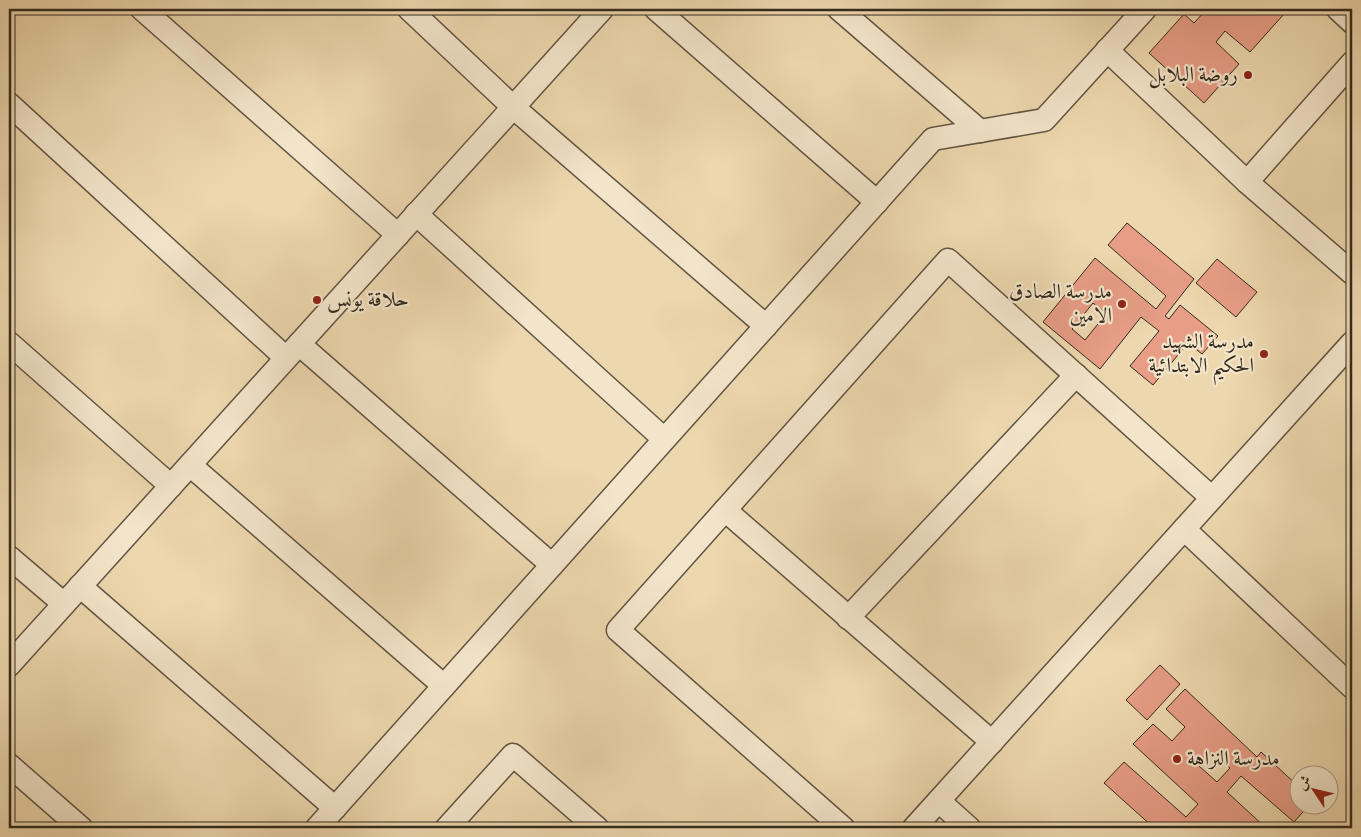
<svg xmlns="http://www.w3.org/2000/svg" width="1361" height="837" font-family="'IM FELL DW Pica',Amiri,serif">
	<rect width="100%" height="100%" fill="#edd7ae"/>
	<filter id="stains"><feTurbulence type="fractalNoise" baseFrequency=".004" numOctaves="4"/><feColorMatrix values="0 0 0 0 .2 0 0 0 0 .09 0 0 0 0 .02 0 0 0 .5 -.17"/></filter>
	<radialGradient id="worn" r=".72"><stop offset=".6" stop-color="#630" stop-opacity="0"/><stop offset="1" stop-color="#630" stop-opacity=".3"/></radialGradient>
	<g fill="#e79d86" stroke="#342a1f" fill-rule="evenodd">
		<polygon points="1202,9 1279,9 1284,14 1250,52 1225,31 1216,42 1239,64 1204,103 1149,53 1184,14 1194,23 1205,11"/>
		<path d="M 1127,223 L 1194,279 L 1165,316 L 1169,319 L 1180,305 L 1218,336 L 1202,354 L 1188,343 L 1153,385 L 1130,366 L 1159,331 L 1141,317 L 1100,369 L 1043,322 L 1095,258 L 1156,309 L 1166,296 L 1108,245 ZM 1093,303 L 1106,314 L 1085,340 L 1072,329 Z"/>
		<polygon points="1217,259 1257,292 1236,317 1196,283"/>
		<polygon points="1160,665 1180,684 1147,720 1126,700"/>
		<path d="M 1185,689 L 1257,757 L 1261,752 L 1298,786 L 1298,804 L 1310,804 L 1294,822 L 1241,776 L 1227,792 L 1266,828 L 1226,828 L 1223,826 L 1222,828 L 1154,828 L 1104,783 L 1124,762 L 1186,817 L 1198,804 L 1133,744 L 1153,724 L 1172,741 L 1185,727 L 1166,709 ZM 1212,752 L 1230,768 L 1217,782 L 1199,766 Z"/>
	</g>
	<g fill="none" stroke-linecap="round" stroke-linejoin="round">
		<g stroke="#625543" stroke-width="25">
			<g id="street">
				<polyline points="142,9 398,235"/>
				<polyline points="409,9 513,107 766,326"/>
				<polyline points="656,9 877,202"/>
				<polyline points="839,9 980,131"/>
				<polyline points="1338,9 1352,22"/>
				<polyline points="1107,50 1247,182 1352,273"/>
				<polyline points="9,104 286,358"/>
				<polyline points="1247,182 1352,63"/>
				<polyline points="416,214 664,439"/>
				<polyline points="9,343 171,486"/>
				<polyline points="299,344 552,565"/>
				<polyline points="190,465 444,686"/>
				<polyline points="725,510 992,742"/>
				<polyline points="1184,529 1352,687"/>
				<polyline points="9,557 64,604"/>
				<polyline points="80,586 335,808"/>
				<polyline points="848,618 1076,375"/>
				<polyline points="9,665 602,9"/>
				<polyline points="9,765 81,828"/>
				<polyline points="939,801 969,828"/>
				<polyline points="317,828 933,139 1044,120 1145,9"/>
				<polyline points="447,828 513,755 597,828"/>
				<polyline points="843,828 618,630 948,260 1212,498"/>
				<polyline points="914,828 1352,343"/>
			</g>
		</g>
		<use href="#street" stroke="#f3e5ca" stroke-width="22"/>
	</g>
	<g fill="#8f2418" stroke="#f3e5ca" stroke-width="2">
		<circle cx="1248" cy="75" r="5"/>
		<circle cx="317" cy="300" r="5"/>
		<circle cx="1122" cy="304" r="5"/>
		<circle cx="1264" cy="354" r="5"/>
		<circle cx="1177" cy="759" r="5"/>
	</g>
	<g text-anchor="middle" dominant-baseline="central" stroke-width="4.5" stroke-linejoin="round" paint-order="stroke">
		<g font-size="21" fill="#342a1f" stroke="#f3e5ca" text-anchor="end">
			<text x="1238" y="75">روضة البلابل</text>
			<text x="1112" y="292">مدرسة الصادق<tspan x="1112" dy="24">الامين</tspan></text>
			<text x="327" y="300" text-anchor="start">حلاقة يونس</text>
			<text x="1254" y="342">مدرسة الشهيد<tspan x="1254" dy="24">الحكيم الابتدائية</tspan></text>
			<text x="1187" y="759" text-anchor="start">مدرسة النزاهة</text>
		</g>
	</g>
	<rect width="1361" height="837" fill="none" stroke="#edd7ae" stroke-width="30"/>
	<rect x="10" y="10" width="1341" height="817" fill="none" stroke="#342a1f" stroke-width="2.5"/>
	<rect x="15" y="15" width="1331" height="807" fill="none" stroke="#342a1f"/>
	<g transform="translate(1314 790) rotate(305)"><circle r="24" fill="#f3e5ca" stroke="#a79a86"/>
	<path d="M0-4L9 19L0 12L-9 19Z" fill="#8f2418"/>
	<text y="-8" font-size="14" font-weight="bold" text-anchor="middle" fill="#342a1f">ش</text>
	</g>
	<rect width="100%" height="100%" filter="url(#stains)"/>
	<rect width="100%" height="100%" fill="url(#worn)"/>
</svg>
